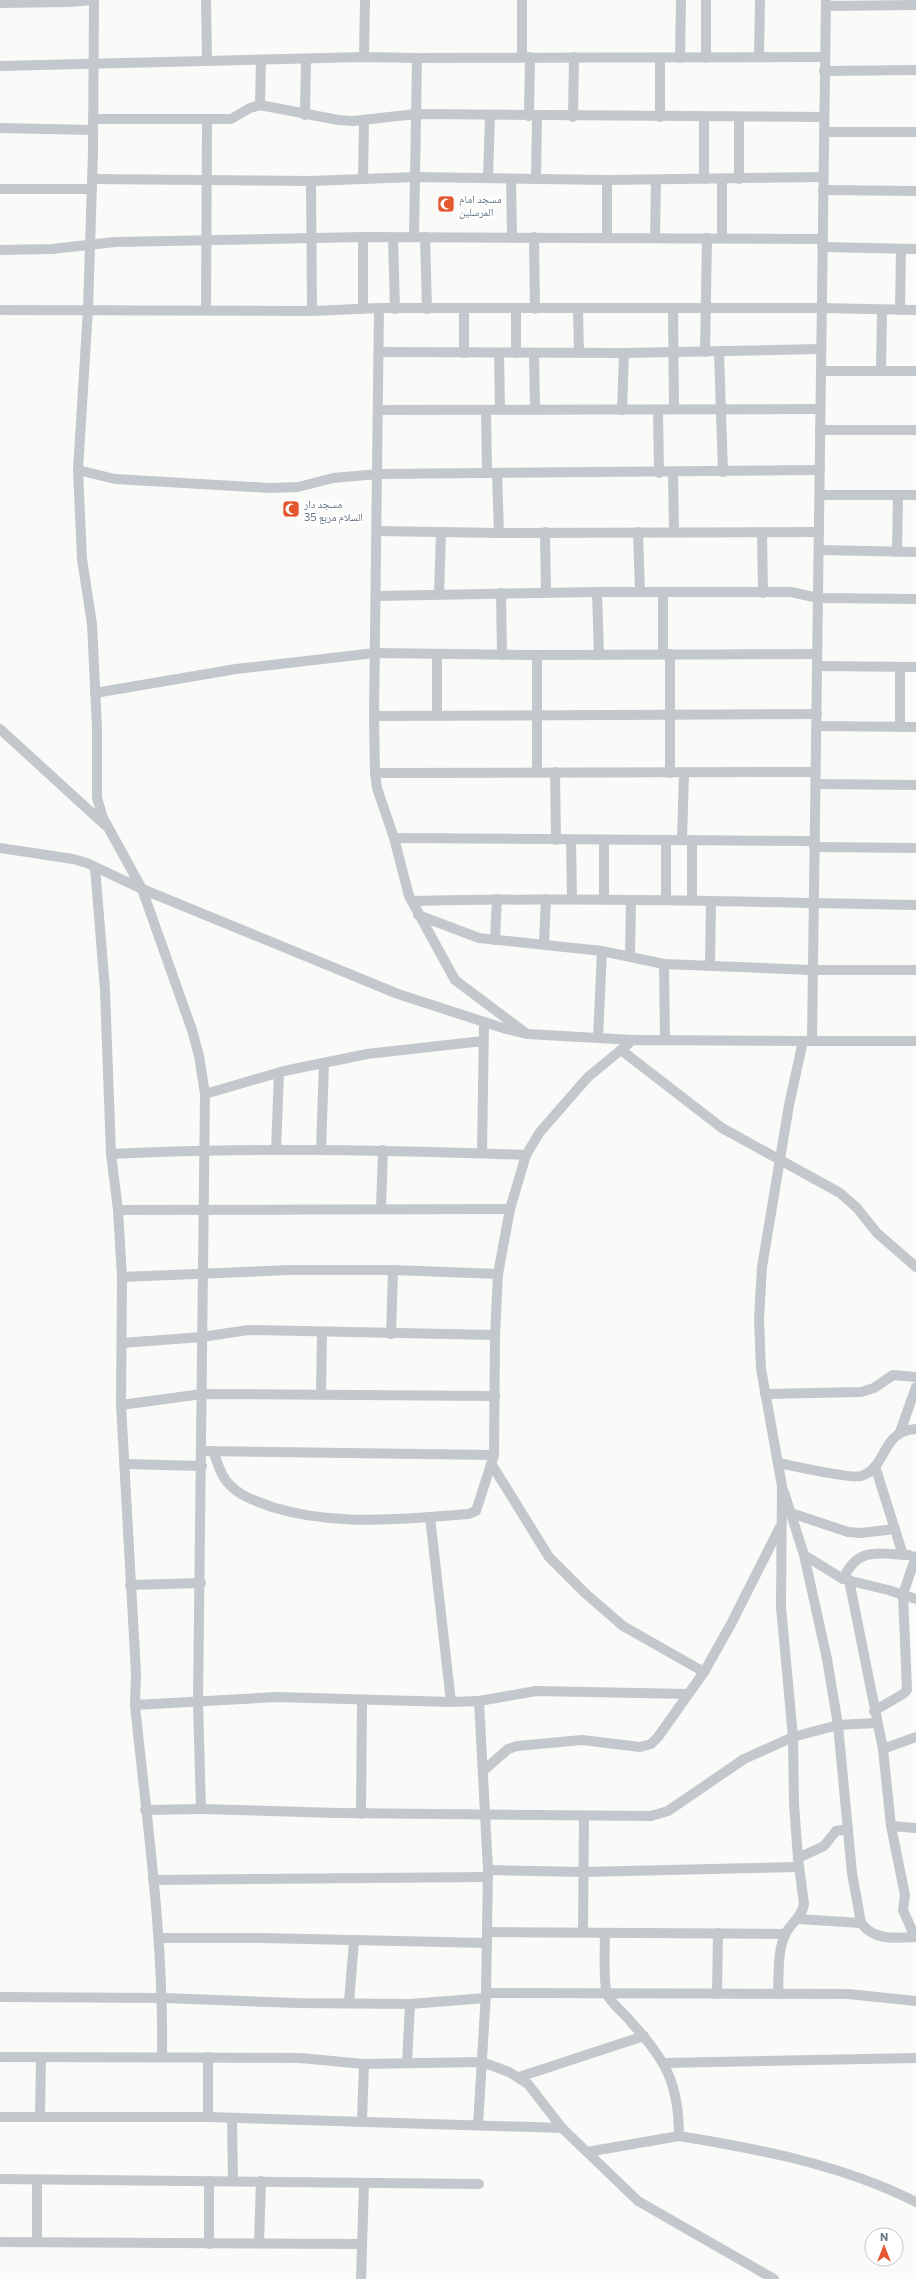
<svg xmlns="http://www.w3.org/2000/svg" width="916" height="2279" font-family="Commissioner,'Noto Naskh Arabic',sans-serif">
	<rect width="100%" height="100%" fill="#fafaf8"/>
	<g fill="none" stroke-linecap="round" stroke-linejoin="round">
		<g stroke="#c3c8cc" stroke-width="10">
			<polyline points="94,0 93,152 88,309 78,470 82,559 92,624 97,728 97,798 103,818 142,889 192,1030 199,1056 205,1094 198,1702 201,1809 145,1810"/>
			<polyline points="206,0 207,60"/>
			<polyline points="706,0 706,58"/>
			<polyline points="0,3 70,2 94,0"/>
			<polyline points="826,6 916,5"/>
			<polyline points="364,57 365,0"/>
			<polyline points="522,57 522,0"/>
			<polyline points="759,57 760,0"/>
			<polyline points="660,58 660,117"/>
			<polyline points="680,58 681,0"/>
			<polyline points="0,66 364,57 417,58 825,57"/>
			<polyline points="824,71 916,70"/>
			<polyline points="260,105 261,60"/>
			<polyline points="305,115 306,59"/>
			<polyline points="529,116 530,57"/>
			<polyline points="573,117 574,57"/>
			<polyline points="93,119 231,119 250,108 260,105 338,120 353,121 416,114 824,117"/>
			<polyline points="0,128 93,130"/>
			<polyline points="824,132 916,132"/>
			<polyline points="363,178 364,120"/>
			<polyline points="488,178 490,116"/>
			<polyline points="92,179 311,181 415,177 607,180 823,177"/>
			<polyline points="511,179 512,236"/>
			<polyline points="536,179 537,116"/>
			<polyline points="704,179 704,117"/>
			<polyline points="739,179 739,118"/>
			<polyline points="311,181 312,311"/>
			<polyline points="0,189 92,189"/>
			<polyline points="823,190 916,191"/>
			<polyline points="363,237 363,309"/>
			<polyline points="414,237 417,58"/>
			<polyline points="425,237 427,309"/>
			<polyline points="534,237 535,309"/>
			<polyline points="722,237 722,179"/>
			<polyline points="393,238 395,309"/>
			<polyline points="607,238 607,180"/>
			<polyline points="655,238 656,180"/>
			<polyline points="822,247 916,249"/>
			<polyline points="0,250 52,249 115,242 363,237 823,239"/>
			<polyline points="379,308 374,716 375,773 377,788 394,838 409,896 455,980 527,1034"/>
			<polyline points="578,308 579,353"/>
			<polyline points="464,309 464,353"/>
			<polyline points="673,309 674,409"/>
			<polyline points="0,310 312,311 379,308 821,308 916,310"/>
			<polyline points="206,310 207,120"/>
			<polyline points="516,310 516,353"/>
			<polyline points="900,310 901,249"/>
			<polyline points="379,352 624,353 821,349"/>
			<polyline points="705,352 707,238"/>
			<polyline points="719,352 723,472"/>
			<polyline points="499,353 500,410"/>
			<polyline points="534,353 535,409"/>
			<polyline points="881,370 882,311"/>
			<polyline points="821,371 916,371"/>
			<polyline points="378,410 820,409"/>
			<polyline points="486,410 487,472"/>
			<polyline points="622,410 624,353"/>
			<polyline points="658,410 659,473"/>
			<polyline points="820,430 916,430"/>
			<polyline points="78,470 115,479 270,488 298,487 333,478 378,474 820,470"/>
			<polyline points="497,473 499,533"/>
			<polyline points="673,473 674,531"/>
			<polyline points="820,495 916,495"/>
			<polyline points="377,531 499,533 819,532"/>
			<polyline points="545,532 546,593"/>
			<polyline points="638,532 640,592"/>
			<polyline points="762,532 763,593"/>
			<polyline points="819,550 916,552"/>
			<polyline points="897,552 898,495"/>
			<polyline points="597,592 599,655"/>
			<polyline points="663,592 663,654"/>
			<polyline points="501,593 502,655"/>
			<polyline points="439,594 441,532"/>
			<polyline points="376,596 597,592 791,592 818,598 916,599"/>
			<polyline points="437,654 437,716"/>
			<polyline points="670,654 670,773"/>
			<polyline points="537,655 537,772"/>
			<polyline points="817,666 916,667"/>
			<polyline points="95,693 236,669 375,653 537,655 817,654"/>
			<polyline points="374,716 817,714"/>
			<polyline points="817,726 916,727"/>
			<polyline points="900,727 900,667"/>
			<polyline points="0,729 105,825"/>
			<polyline points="555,772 556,840"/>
			<polyline points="375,773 816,772"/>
			<polyline points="816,784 916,785"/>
			<polyline points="394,838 814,841"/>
			<polyline points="571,840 572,899"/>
			<polyline points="682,840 684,773"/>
			<polyline points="692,840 692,899"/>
			<polyline points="814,847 916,848"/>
			<polyline points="0,848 73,859 87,863 142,889 398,994 506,1029 527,1034 633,1040"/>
			<path d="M 95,867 L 105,990 L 111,1154 L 118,1210 L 122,1277 L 121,1405 L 136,1673 L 135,1705 C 147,1823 164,1939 162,2057"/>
			<polyline points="604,899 604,840"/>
			<polyline points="666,899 666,841"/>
			<path d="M 412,901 C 580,897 748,902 916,905"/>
			<polyline points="418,915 479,938 602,951 664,964 813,970 916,970"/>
			<polyline points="495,940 497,899"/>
			<polyline points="544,943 546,899"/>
			<polyline points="630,956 631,900"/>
			<polyline points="664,964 665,1040"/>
			<polyline points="710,965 711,901"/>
			<polyline points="598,1038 602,951"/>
			<polyline points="812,1041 826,0"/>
			<polyline points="621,1050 722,1128 840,1193 857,1208 877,1233 916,1267"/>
			<polyline points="205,1094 284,1071 367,1054 483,1041"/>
			<polyline points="276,1150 279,1073"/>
			<polyline points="321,1150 324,1063"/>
			<polyline points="482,1153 484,1022"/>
			<path d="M 111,1154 C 250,1147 388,1150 526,1155"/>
			<polyline points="381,1209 383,1150"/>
			<polyline points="118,1210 510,1209"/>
			<polyline points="122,1277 290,1270 393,1270 498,1274"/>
			<polyline points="391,1334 393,1270"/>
			<polyline points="122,1343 202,1337 248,1330 495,1335"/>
			<polyline points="765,1394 861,1392 874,1388 893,1375 916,1377"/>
			<polyline points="321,1395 322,1332"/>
			<polyline points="121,1405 202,1394 495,1396"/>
			<polyline points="900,1432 916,1387"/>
			<polyline points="202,1451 494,1455"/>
			<path d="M 213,1451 C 217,1461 221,1477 229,1484 C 241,1497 256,1501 272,1507 C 324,1523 377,1521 430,1517"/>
			<path d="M 779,1463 C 794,1466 851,1479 861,1476 C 888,1468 880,1431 916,1429"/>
			<polyline points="125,1464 202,1466"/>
			<polyline points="492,1465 549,1557 585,1593 623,1626 704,1672"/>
			<polyline points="875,1466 903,1555"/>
			<path d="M 784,1492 L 804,1555 L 827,1659 L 838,1725 L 852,1873 L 861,1923 C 874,1941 896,1938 916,1937"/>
			<polyline points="791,1513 848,1532 861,1533 895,1529"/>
			<polyline points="804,1555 843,1579 888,1590 916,1599"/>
			<path d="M 843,1579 C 858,1546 878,1554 909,1555"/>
			<polyline points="849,1580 883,1749 891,1826 905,1895 903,1910 915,1937"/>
			<polyline points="130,1585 201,1583"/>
			<polyline points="479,1701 536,1691 688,1694"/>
			<polyline points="451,1702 430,1517 468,1514 476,1511 494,1455 495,1335 498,1274 510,1209 526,1155 540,1132 588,1077 633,1040 803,1041"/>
			<polyline points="135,1705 277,1697 451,1702 479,1701 488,1870 486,1993 478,2125"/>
			<polyline points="874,1711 903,1694 907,1690 903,1594 916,1556"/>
			<polyline points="883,1749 916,1737"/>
			<polyline points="483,1771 508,1749 517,1746 582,1740 640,1747 651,1744 658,1737 704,1672 731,1624 780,1527"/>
			<polyline points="201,1809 337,1813 651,1816 668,1811 744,1759 793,1737 838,1725 876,1723"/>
			<polyline points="361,1814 362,1700"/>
			<polyline points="891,1826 916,1828"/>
			<polyline points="798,1858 824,1846 836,1831 848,1829"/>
			<polyline points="488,1870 583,1872 798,1867"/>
			<polyline points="153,1880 488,1877"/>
			<polyline points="798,1919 861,1923"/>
			<polyline points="487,1932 785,1934"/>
			<polyline points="583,1932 584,1816"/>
			<path d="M 605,1933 C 605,1948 603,1981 607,1994 C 609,2001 626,2015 631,2022 C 666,2060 679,2084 679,2136 C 759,2149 843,2165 916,2202"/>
			<polyline points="159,1938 262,1938 487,1943"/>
			<polyline points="486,1993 848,1994 916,2001"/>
			<polyline points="717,1994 718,1933"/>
			<path d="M 778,1994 C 779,1975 777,1953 785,1935 C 790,1923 802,1918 804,1904 L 798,1858 L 794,1804 L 793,1737 L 781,1607 L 782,1486 L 761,1369 L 759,1319 L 762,1267 L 789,1105 L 803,1041 L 916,1041"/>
			<polyline points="0,1997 163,1998 297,2003 410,2004 486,1998"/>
			<polyline points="349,2002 354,1941"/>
			<polyline points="0,2057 300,2058 364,2064 482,2062 509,2072 528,2084 562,2128 638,2201 774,2279"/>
			<polyline points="208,2057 208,2117"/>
			<polyline points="407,2063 410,2004"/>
			<polyline points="663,2063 916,2058"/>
			<polyline points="519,2077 644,2036"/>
			<polyline points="0,2117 208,2117 562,2128"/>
			<polyline points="40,2117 41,2058"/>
			<polyline points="232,2118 233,2181"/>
			<polyline points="362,2120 364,2064"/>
			<polyline points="587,2152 679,2136"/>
			<polyline points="0,2179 479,2184"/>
			<polyline points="37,2180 37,2242"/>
			<polyline points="209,2181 209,2244"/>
			<polyline points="0,2242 362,2244"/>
			<polyline points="259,2243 261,2181"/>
			<polyline points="361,2279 364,2183"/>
		</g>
	</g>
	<defs>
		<g id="mosque-square" transform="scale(0.9)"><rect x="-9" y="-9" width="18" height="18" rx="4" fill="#e4572e" stroke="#fff"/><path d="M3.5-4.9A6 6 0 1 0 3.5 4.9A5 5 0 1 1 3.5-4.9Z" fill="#fff"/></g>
	</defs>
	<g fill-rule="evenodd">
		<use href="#mosque-square" x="446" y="204"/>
		<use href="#mosque-square" x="291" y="509"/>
	</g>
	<g text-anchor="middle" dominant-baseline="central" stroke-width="4" stroke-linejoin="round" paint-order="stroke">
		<g font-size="11" fill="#657683" stroke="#fff" text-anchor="start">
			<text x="459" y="198">مسجد امام<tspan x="459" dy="13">المرسلين</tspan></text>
			<text x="304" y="503">مسجد دار<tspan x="304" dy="13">السلام مربع 35</tspan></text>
		</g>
	</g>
	<g transform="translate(884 2247)"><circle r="19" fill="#ffffff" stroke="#c1c8cd"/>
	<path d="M0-3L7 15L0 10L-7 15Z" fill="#e4572e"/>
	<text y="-6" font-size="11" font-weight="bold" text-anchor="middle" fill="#657683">N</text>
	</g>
</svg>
